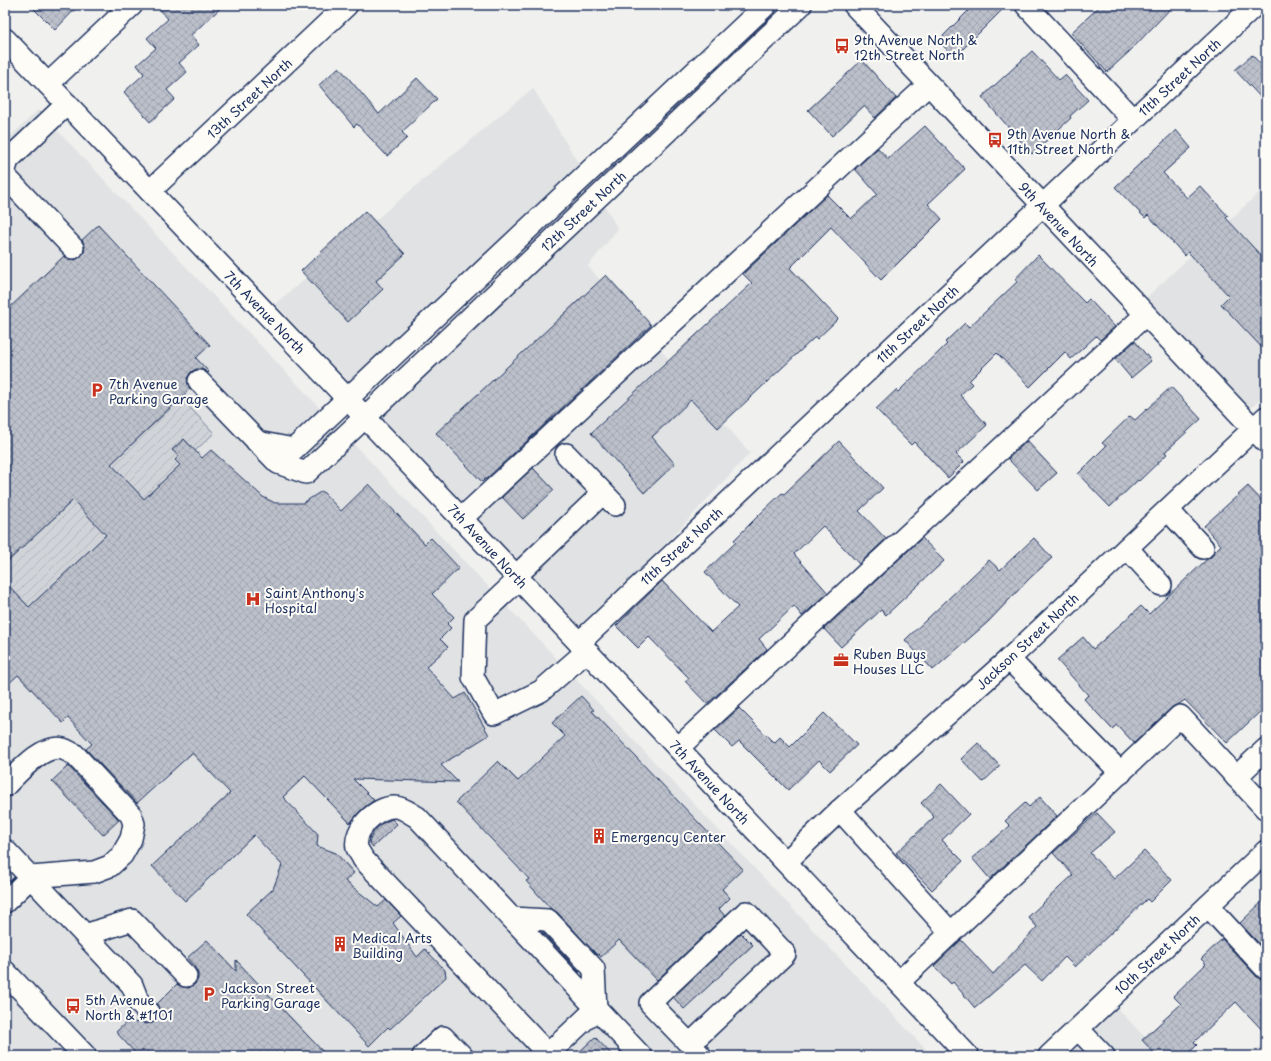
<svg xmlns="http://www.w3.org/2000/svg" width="1271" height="1061" font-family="'Playpen Sans',sans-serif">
	<defs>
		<pattern id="garden-furrows" width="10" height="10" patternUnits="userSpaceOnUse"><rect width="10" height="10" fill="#d0d3d8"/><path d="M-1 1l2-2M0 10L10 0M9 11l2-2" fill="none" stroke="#b2b5bc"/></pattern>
		<pattern id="building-cross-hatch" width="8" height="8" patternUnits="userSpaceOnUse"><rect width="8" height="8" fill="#bbc0ca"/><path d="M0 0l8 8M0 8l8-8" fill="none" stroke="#a0a5b0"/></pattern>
	</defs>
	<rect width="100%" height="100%" fill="#f0f0ee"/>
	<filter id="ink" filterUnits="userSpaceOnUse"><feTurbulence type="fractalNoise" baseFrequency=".025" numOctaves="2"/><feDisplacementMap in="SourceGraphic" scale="8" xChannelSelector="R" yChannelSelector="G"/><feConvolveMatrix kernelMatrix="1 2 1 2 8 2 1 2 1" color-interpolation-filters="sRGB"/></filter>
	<g filter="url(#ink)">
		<g fill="#e0e2e3">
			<polygon points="533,88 580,166 350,383 275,304"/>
			<polygon points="38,110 932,1056 5,1056 5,142"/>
			<polygon points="1266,186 1266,394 1250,409 1146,298"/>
			<polygon points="604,205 618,229 588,266 750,453 647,564 580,626 381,416"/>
			<polygon points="1116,1007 1163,1056 1064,1056"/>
			<polygon points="1266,1041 1266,1056 1250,1056"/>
		</g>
		<g fill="url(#garden-furrows)" stroke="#76819b">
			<polygon points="181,398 214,433 195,451 184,439 172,450 179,456 175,460 180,465 144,499 111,464"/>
			<polygon points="80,494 127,516 29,607 5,582 5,564"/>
		</g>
		<g fill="url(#building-cross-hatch)" stroke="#1b2f5e">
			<polygon points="30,5 79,5 55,30"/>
			<polygon points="156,5 224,5 191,35 199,45 179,63 187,72 167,90 175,99 150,122 124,92 144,74 137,65 156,48 147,38 168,19"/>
			<polygon points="974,5 1007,5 955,57 938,41"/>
			<polygon points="1101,5 1174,5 1130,51 1107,72 1071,33"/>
			<polygon points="1032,51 1059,80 1065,75 1088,100 1070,116 1071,118 1032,154 982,97"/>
			<polygon points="1252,55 1266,70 1266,103 1235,70"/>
			<polygon points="862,60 896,98 875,118 864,106 832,136 808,110"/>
			<polygon points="339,67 379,114 417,78 437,99 402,132 407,138 387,156 357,124 354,127 319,85"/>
			<polygon points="925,126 965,169 928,204 942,219 881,280 831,227 790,268 838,319 817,339 815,337 718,428 691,400 652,437 675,464 644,493 591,433 752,283 743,274 827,195 851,219 877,194 855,169 878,148 888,159"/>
			<polygon points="1176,130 1191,148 1163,173 1187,198 1200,186 1228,216 1226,218 1266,261 1266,352 1221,304 1229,296 1188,252 1185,256 1148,215 1145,218 1115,187"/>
			<polygon points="365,211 405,254 376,281 383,289 348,322 301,271"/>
			<polygon points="98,225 210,345 196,358 209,372 208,373 202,369 196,369 191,372 187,378 188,384 190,389 111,464 144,499 180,465 175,460 179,456 172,450 184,439 202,458 211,450 263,497 275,503 303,503 322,491 341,511 369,484 425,544 431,538 459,568 432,594 454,617 447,624 451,628 440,639 448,647 426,667 455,699 465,693 489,735 441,765 458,782 353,779 374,800 360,811 350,823 305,776 283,797 318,834 317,846 336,853 354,873 345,881 378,907 386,900 401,916 393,923 417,957 425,949 445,970 446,977 390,1029 388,1027 369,1046 246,914 273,889 282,865 254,835 185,901 152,866 230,793 192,753 137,803 86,749 92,744 68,718 63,723 18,675 5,687 5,582 29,607 106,535 73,500 5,564 5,312 64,256 69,259 75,260 81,256 84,252 85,246 82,240"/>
			<polygon points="1038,255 1085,303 1089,299 1115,327 1100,340 1096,336 1071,359 1065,352 1030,387 997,353 969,381 972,384 960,395 987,425 956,454 964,462 948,478 914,442 911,445 876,409 896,390 898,392 947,344 945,342 965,323 969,327 1017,282 1015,279"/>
			<polygon points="606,275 651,325 486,479 485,479 482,482 436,433"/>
			<polygon points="1135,341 1151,361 1131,378 1115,359"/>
			<polygon points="1171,387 1201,419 1165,452 1167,454 1139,481 1138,480 1110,507 1078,474 1106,446 1102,443 1130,416 1135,420"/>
			<polygon points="839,441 883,488 859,511 886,539 859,564 823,526 794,554 828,593 802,616 794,606 759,639 767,649 707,704 685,681 689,678 649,637 638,648 616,626 662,581 711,632 738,607 705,572 736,542 734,540 761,513 782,493 784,494"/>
			<polygon points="1027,441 1057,473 1038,490 1008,459"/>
			<polygon points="533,468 554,490 523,519 502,497"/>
			<polygon points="1248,486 1266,505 1266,706 1227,743 1185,700 1179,704 1172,707 1134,743 1117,725 1112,729 1084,699 1088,695 1057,660 1083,637 1093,649 1141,606 1149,614 1206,560 1211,557 1215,551 1221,545 1204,526"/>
			<polygon points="922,538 944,561 886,615 881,610 841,647 824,629"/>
			<polygon points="1034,538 1052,558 1030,578 988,622 933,670 905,640 989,560 1000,570"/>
			<polygon points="581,696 594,710 592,711 743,869 722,889 730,898 719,909 725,916 657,980 619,940 601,957 598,954 597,955 557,912 552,910 526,881 529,879 456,802 498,761 518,781 565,736 552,723"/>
			<polygon points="739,708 774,743 780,737 790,747 824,713 857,745 830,771 819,760 788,790 739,741 732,747 715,730"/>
			<polygon points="978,743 1000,766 983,782 961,759"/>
			<polygon points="68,766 119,820 103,835 52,781"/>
			<polygon points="941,784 969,814 942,840 963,861 932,890 896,853 934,817 921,803"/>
			<polygon points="1040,797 1057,816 990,879 972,858 1010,826 1005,821 1025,803 1029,807"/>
			<polygon points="1097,813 1115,832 1090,853 1114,879 1144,851 1172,880 1150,902 1147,899 1075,967 1065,957 1042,981 1025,965 975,1008 953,982 951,984 934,966 961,940 993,974 1037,927 1028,917 1073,875 1053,853"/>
			<polygon points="392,819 397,824 373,847 369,842 373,833 381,824"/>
			<polygon points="1266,898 1266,951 1240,923"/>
			<polygon points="542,932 580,972 579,972"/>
			<polygon points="741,933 753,945 684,1009 673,997"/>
			<polygon points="1222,939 1257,977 1262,980 1266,981 1266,1034 1236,1002 1194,1042 1197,1045 1186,1056 1157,1056 1142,1040 1181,1004 1173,996 1206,964 1201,959"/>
			<polygon points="207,940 236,971 236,960 327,1056 138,1056 116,1032 131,1018 136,1023 139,1020 145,1024 151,1023 156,1021 160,1015 159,1009 157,1004 177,984 182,987 189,988 195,984 198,979 198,973 195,968 195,967 187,958"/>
			<polygon points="595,1037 613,1056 575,1056"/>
		</g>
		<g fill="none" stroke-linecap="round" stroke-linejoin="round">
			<g stroke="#1b2f5e" stroke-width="24">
				<g id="minor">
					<polyline points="854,5 1266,442"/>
					<polyline points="1026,5 1133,120"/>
					<polyline points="5,39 516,576 968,1056"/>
					<polyline points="48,84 132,5"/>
					<polyline points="5,170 8,160 67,104"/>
					<polyline points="5,176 73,248"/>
					<polyline points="150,191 347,5"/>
					<polyline points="199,381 278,463 306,473 801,5"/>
					<polyline points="257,442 294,449 766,5"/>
					<polyline points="566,454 615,505"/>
					<polyline points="1168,510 1203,548"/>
					<polyline points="461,519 928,85"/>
					<polyline points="1127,548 1161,585"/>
					<polyline points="516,576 603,493"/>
					<polyline points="519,579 475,620 473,677 494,714 541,691 587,651"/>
					<polyline points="579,643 1255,5"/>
					<polyline points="1009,659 1121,773"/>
					<polyline points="678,748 1145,315"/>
					<polyline points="1236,777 1266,749"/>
					<path d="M 5,786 C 18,773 43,743 63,749 C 67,750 71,753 74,754 L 131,815 L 134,824 L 131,839 L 122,855 L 110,866 L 94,872 L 31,877 L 5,902"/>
					<polyline points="840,810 951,933"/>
					<polyline points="5,850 85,935"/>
					<polyline points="786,862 840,810 1009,659 1266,417"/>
					<polyline points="1208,906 1266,969"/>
					<polyline points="512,918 548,920 594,969 596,1009"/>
					<polyline points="899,982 1180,716 1266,809"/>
					<polyline points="148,1012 139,1003 132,985 85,935 132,920 186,976"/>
					<polyline points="1078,1029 1104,1056"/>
					<polyline points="690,1044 785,954 746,912 650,1003 701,1056"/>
					<path d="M 548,1054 L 363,859 C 362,856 358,851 357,848 C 353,829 377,806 395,807 C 403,807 411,814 417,817 L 641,1056"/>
					<polyline points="423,1056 443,1037 462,1056"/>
					<polyline points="546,1056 596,1009"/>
					<polyline points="1049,1056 1266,851"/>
				</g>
			</g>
			<g stroke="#1b2f5e" stroke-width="25">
				<polyline id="major" points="5,972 85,1056"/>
			</g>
			<use href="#minor" stroke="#fdfcf7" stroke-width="21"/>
			<use href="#major" stroke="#fdfcf7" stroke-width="22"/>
		</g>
	</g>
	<defs>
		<g id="bus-bare" transform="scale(1.2)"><path d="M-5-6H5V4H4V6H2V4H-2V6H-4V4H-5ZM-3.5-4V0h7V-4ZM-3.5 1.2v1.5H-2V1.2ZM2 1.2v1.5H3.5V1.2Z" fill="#c8321e" stroke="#fdfcf7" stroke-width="2.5" paint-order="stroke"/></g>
		<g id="parking-bare" transform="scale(1.2)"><path d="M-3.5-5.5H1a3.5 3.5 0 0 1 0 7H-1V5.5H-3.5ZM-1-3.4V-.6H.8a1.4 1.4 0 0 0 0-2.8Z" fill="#c8321e" stroke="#fdfcf7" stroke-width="2.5" paint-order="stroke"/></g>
		<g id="hospital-bare" transform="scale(1.2)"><path d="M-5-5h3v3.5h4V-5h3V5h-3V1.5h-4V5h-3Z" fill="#c8321e" stroke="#fdfcf7" stroke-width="2.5" paint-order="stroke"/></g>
		<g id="office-bare" transform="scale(1.2)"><path d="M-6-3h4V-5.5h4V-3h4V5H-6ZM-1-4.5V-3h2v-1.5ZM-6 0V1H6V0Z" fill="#c8321e" stroke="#fdfcf7" stroke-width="2.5" paint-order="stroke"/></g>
		<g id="building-bare" transform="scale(1.2)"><path d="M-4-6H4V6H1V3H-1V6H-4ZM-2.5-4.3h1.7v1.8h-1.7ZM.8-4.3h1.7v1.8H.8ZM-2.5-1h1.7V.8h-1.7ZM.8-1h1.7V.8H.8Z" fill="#c8321e" stroke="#fdfcf7" stroke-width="2.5" paint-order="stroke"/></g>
	</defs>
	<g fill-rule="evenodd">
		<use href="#bus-bare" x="842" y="46"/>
		<use href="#bus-bare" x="995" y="140"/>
		<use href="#parking-bare" x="97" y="390"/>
		<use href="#hospital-bare" x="253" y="599"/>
		<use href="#office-bare" x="841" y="660"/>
		<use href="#building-bare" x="599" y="836"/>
		<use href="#building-bare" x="340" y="944"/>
		<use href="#parking-bare" x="209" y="994"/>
		<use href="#bus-bare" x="73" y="1006"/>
	</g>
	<g text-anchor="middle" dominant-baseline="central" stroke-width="4" stroke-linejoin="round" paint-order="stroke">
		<g font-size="13" fill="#1b2f5e" stroke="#fdfcf7" text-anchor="start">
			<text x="854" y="39">9th Avenue North &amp;<tspan x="854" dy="15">12th Street North</tspan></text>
			<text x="1007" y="133">9th Avenue North &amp;<tspan x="1007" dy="15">11th Street North</tspan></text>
			<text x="109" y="383">7th Avenue<tspan x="109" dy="15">Parking Garage</tspan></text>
			<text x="265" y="592">Saint Anthony's<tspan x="265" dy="15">Hospital</tspan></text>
			<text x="853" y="653">Ruben Buys<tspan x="853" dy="15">Houses LLC</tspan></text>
			<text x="611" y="836">Emergency Center</text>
			<text x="352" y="937">Medical Arts<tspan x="352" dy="15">Building</tspan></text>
			<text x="221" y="987">Jackson Street<tspan x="221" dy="15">Parking Garage</tspan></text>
			<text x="85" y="999">5th Avenue<tspan x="85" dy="15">North &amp; #1101</tspan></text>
		</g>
		<g font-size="13" fill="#1b2f5e" stroke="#fdfcf7">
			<text transform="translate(1179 77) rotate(-43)">11th Street North</text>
			<text transform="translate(249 98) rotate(-43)">13th Street North</text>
			<text transform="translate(583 211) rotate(-43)">12th Street North</text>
			<text transform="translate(1059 224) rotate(47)">9th Avenue North</text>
			<text transform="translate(265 312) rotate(46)">7th Avenue North</text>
			<text transform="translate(917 324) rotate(-43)">11th Street North</text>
			<text transform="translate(488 546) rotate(47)">7th Avenue North</text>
			<text transform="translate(681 546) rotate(-43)">11th Street North</text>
			<text transform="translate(1027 641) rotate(-43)">Jackson Street North</text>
			<text transform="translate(710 782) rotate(47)">7th Avenue North</text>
			<text transform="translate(1157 954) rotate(-43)">10th Street North</text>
		</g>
	</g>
	<rect width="1271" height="1061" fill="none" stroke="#fdfcf7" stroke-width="20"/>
	<rect x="10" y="10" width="1251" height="1041" fill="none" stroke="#1b2f5e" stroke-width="1.5" filter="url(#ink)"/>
</svg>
